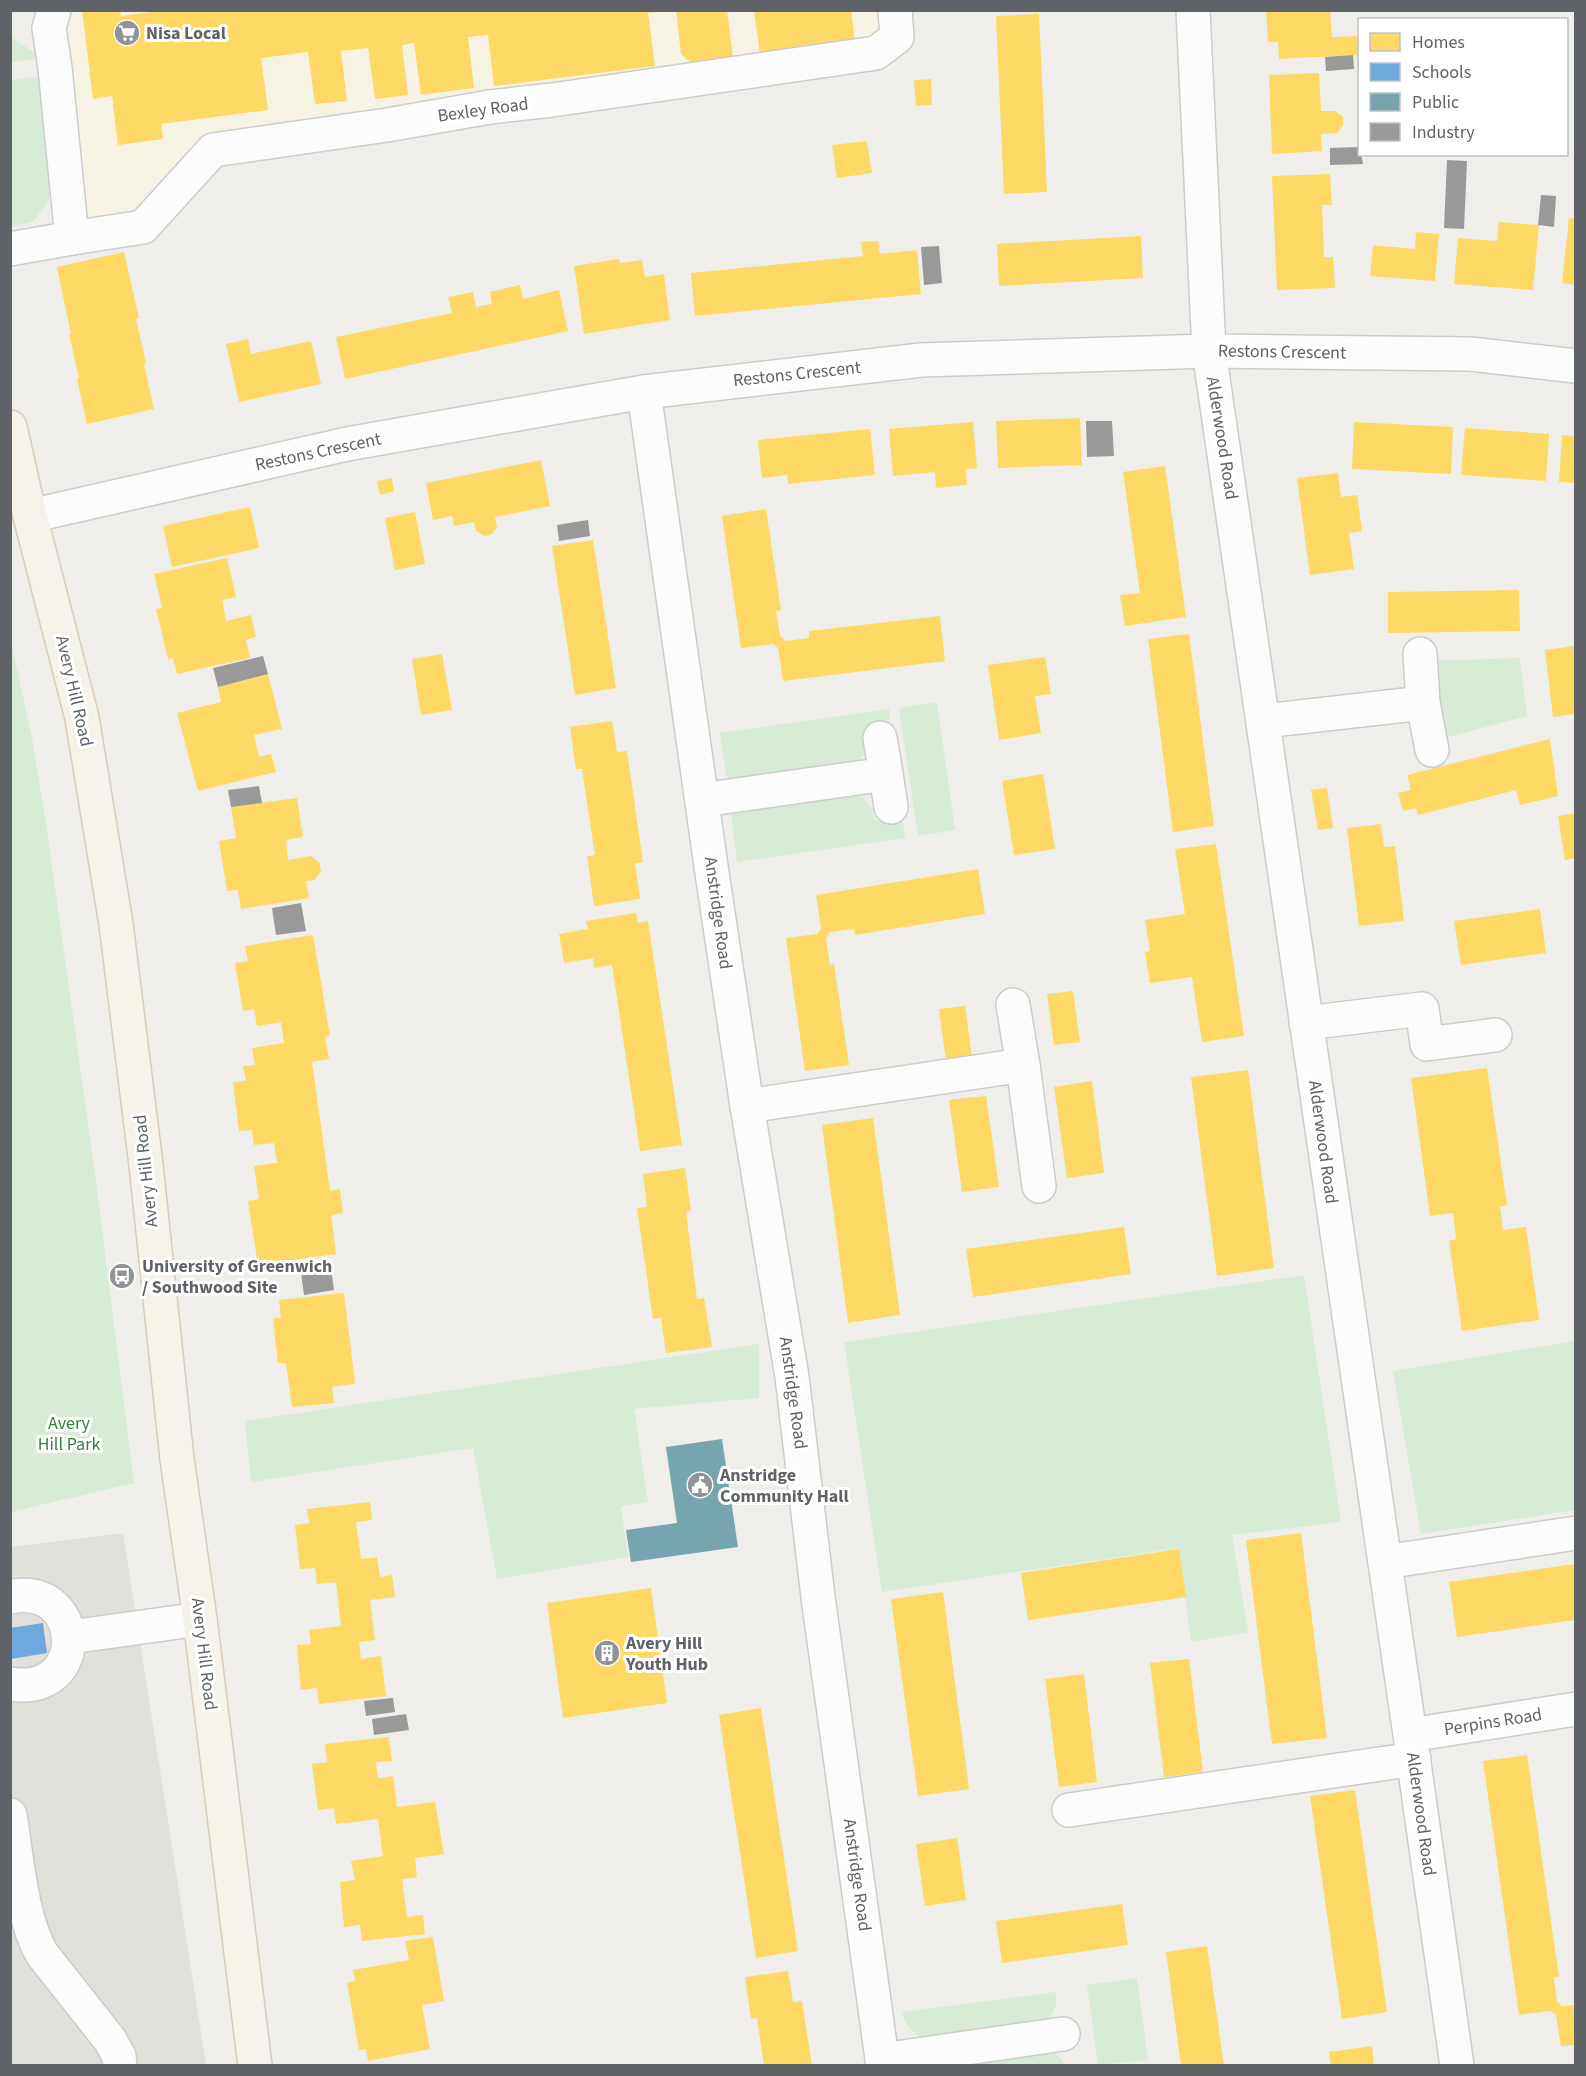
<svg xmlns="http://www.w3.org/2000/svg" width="1586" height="2076" font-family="'Source Sans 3',sans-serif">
	<rect width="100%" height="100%" fill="#efeeea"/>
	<polygon fill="#f7f3e4" points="54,10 892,10 895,68 212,143 143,227 72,238"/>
	<polygon fill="#e2e0da" points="123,1533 206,2065 11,2065 10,1547"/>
	<g fill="#d8ebd6">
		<polygon points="11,37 42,58 11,62"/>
		<polygon points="42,76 53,182 48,201 34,221 13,227 10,219 10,80"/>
		<polygon points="10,637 32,738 46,823 95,1174 134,1483 11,1512"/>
		<polygon points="1520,658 1527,716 1441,739 1428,661"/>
		<polygon points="937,702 955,830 918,836 899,708"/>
		<path d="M 889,709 L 891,728 L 864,732 C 866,749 867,755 852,767 L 727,781 L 720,733 Z"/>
		<path d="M 855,793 C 869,800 872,807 875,821 L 902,817 L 905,838 L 737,862 L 731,814 L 736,810 Z"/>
		<polygon points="1304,1275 1341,1522 1232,1535 1248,1632 1191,1642 1179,1548 882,1592 844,1342"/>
		<polygon points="1575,1341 1575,1510 1421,1534 1393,1371"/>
		<polygon points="759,1344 759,1398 634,1409 648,1502 621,1506 628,1557 497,1579 473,1448 251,1482 245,1421"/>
		<polygon points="1137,1978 1148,2060 1098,2065 1087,1985"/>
		<path d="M 1056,1992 C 1058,2006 1054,2016 1041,2022 L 927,2039 C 912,2034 906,2027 902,2012 Z"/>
		<polygon points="1050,2049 1062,2060 1064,2065 928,2066"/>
	</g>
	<g fill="#ffd966">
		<polygon points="82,10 120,10 121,16 166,10 658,12 648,13 655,66 494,86 488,35 468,37 474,88 421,95 414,43 402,45 408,95 375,99 368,48 341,51 347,101 315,104 308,52 261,58 268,110 161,124 163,139 118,145 112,96 93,99"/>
		<polygon points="676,10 727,10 733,57 690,62 681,54"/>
		<polygon points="754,10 851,10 855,42 760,54"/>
		<polygon points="1266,10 1330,10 1332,37 1359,36 1359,55 1279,59 1278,42 1268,42"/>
		<polygon points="1039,14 1047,192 1004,194 996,16"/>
		<polygon points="1319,73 1321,111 1335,111 1343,117 1343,125 1337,133 1321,134 1322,151 1272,154 1269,75"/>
		<polygon points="931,79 932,105 916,106 914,80"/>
		<polygon points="867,141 872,173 837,178 832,145"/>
		<polygon points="1330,174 1332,205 1322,205 1324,257 1333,257 1335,288 1277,290 1272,176"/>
		<polygon points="1569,218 1575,219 1575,285 1562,283"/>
		<polygon points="1499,222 1539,225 1533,290 1454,284 1458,238 1497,241"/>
		<polygon points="1416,232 1439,234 1435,281 1370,276 1373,245 1415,249"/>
		<polygon points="1141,236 1143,278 999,286 997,244"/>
		<polygon points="878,241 880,254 917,250 921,294 695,316 691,273 863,256 861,242"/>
		<polygon points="124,252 139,318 136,319 146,363 144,364 154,409 87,424 77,379 79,378 69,334 71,334 57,267"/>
		<polygon points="619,259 620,263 642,260 645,277 664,274 670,320 584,334 574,266"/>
		<polygon points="520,285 523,299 559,290 568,331 345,379 336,337 452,313 448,297 473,292 476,307 492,304 490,292"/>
		<polygon points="248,339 251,354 311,341 321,384 239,402 226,344"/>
		<polygon points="1080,418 1082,465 998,468 996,421"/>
		<polygon points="973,422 977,468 966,469 967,485 936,488 935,472 893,476 889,429"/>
		<polygon points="1354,422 1453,427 1451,474 1352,469"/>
		<polygon points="1465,428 1549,434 1546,481 1461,475"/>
		<polygon points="870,429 875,475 788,484 787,475 762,478 758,440"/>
		<polygon points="1562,435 1575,436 1575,483 1559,482"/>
		<polygon points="541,460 550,506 495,517 497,527 492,534 485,536 476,531 474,522 454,526 452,516 433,520 426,483"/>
		<polygon points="1165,466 1186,617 1125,626 1120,595 1140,593 1123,472"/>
		<polygon points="1338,473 1341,497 1357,495 1362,531 1349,533 1354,569 1310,575 1297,478"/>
		<polygon points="392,478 394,491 380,495 377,481"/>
		<polygon points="250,507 259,548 172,567 163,526"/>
		<polygon points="766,509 781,610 776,611 780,636 786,641 809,638 809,631 940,616 945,661 783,681 778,648 773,644 741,648 722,516"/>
		<polygon points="415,512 425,564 395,570 385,518"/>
		<polygon points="593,540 616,688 575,695 552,546"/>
		<polygon points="227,558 236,597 222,600 226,621 251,615 256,637 246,640 250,658 177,674 173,658 168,659 156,609 162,608 154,574"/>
		<polygon points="1519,590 1520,631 1388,633 1388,592"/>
		<polygon points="1189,634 1214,826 1173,832 1148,639"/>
		<polygon points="1575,646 1575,714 1553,717 1545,650"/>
		<polygon points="442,654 452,710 421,715 412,659"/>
		<polygon points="1045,657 1051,694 1035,696 1041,733 999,740 988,665"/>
		<polygon points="268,674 282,729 254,735 259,757 271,754 276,772 198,791 177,713 221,702 218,687"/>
		<polygon points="612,721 617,752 627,751 643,862 635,863 640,899 594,906 587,856 595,855 582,769 576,769 570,727"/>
		<polygon points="1550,739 1558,796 1520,805 1516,790 1418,815 1416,808 1403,811 1398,793 1411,790 1407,775"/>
		<polygon points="1043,774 1055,849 1014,855 1002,781"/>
		<polygon points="1327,788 1333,828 1318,830 1311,790"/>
		<polygon points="297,798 303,837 286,840 288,860 311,856 319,862 321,871 315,880 306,881 309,898 241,909 238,890 227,891 219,841 236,838 231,807"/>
		<polygon points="1575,813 1575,858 1565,860 1558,816"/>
		<polygon points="1381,824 1384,847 1395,846 1404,921 1359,926 1347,828"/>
		<polygon points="1216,844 1244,1036 1202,1042 1192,977 1150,983 1145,952 1150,951 1145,920 1185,914 1175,849"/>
		<polygon points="978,869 985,914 855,935 854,929 830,932 826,939 830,965 834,964 849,1065 805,1071 786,938 818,934 821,928 816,895"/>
		<polygon points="1540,909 1546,953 1461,965 1454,921"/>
		<polygon points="636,913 638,923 648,921 682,1145 640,1151 612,965 594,968 593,958 564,963 559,934 588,929 586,921"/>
		<polygon points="313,935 330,1036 325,1037 329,1059 312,1062 330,1191 340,1189 343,1213 331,1215 336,1254 258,1265 248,1201 259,1199 254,1166 277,1163 274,1143 254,1145 252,1130 239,1131 233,1082 246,1081 243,1066 255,1065 252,1048 284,1043 281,1022 257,1026 254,1009 243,1011 235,963 248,961 245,946"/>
		<polygon points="1073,991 1080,1042 1054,1045 1047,994"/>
		<polygon points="965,1006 972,1057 946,1061 939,1009"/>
		<polygon points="1487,1068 1507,1205 1500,1207 1503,1230 1526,1227 1539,1320 1462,1331 1449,1241 1456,1239 1453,1213 1430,1216 1411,1078"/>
		<polygon points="1248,1070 1274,1268 1217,1276 1191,1077"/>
		<polygon points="1092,1081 1104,1173 1067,1178 1054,1087"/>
		<polygon points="986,1096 999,1187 962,1192 949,1100"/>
		<polygon points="873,1118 900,1315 848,1323 822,1125"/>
		<polygon points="685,1168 691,1211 686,1212 697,1299 704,1298 712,1347 666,1353 661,1318 653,1319 637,1208 647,1207 643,1174"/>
		<polygon points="1124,1227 1131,1274 973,1297 966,1249"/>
		<polygon points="344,1293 355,1384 332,1387 334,1403 292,1407 286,1363 278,1363 275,1338 273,1318 281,1318 279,1300"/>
		<polygon points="370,1502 372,1520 356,1522 361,1559 377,1557 380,1577 392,1575 395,1597 370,1600 375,1640 359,1642 361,1659 381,1656 386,1696 319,1704 317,1688 301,1690 297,1645 311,1644 309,1630 341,1626 336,1582 317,1584 315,1568 300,1569 295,1525 309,1523 307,1509"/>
		<polygon points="1301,1533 1327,1738 1272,1744 1246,1540"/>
		<polygon points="1179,1549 1186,1597 1028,1620 1021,1573"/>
		<polygon points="1575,1564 1575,1620 1457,1637 1449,1582"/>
		<polygon points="651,1588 667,1703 563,1718 547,1603"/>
		<polygon points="943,1592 969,1789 918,1796 891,1599"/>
		<polygon points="1189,1659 1203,1772 1164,1777 1150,1663"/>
		<polygon points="1084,1674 1097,1782 1059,1787 1045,1679"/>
		<polygon points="761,1708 798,1951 756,1958 719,1715"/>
		<polygon points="389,1737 392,1761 376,1762 378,1778 393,1776 397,1807 435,1802 444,1854 415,1858 417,1877 402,1879 407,1917 423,1915 425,1934 362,1941 360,1925 344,1927 340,1882 355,1880 351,1861 383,1856 378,1819 336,1824 334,1808 318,1810 312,1764 327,1762 325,1744"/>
		<polygon points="1527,1755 1559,1977 1554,1977 1557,2002 1562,2006 1575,2005 1575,2045 1561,2046 1556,2015 1550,2011 1519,2015 1483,1761"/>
		<polygon points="1355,1790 1387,2012 1342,2019 1310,1796"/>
		<polygon points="957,1838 966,1900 925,1906 916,1844"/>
		<polygon points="1122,1904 1128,1945 1002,1963 996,1921"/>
		<polygon points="433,1937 444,2001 422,2005 430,2049 368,2061 366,2049 359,2050 347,1983 355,1981 353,1970 409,1960 405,1941"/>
		<polygon points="1207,1946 1224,2066 1181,2066 1166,1952"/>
		<polygon points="788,1971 793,2002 802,2001 812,2066 764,2066 757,2018 751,2019 745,1977"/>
		<polygon points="1372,2046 1374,2066 1331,2066 1329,2052"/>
	</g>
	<polygon fill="#6fa8dc" points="43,1623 47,1653 11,1659 10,1628"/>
	<polygon fill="#76a5af" points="722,1439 738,1547 631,1562 626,1530 677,1523 666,1447"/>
	<g fill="#999">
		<polygon points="1353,55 1354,69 1326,71 1325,57"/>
		<polygon points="1360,147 1363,164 1330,165 1330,148"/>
		<polygon points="1447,160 1467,161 1464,229 1444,228"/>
		<polygon points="1541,195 1556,196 1554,227 1538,225"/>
		<polygon points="939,246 942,283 924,285 921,247"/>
		<polygon points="1086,421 1112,421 1114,456 1087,457"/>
		<polygon points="588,520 590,536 559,541 557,525"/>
		<polygon points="263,656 268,674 218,687 213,668"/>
		<polygon points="259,786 262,803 231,807 228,790"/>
		<polygon points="301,903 306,931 276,935 272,908"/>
		<polygon points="330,1261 334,1290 304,1295 300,1265"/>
		<polygon points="393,1698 395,1712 366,1716 364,1701"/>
		<polygon points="406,1714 409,1730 374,1735 372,1719"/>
	</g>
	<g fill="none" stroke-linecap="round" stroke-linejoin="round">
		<g stroke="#cbcccc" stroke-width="36">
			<g id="minor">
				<polyline points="1193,10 1209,351 1410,1735 1457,2066"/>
				<polyline points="72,238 143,227 213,150 387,125 490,107 552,100 876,53 897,37 895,10"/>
				<polyline points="10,249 72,238 55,68 49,28 54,10"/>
				<polyline points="644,392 712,873 747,1106 792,1377 818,1597 883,2066"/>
				<polyline points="30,516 347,444 546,409 644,392 921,360 1209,351 1470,354 1576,366"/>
				<polyline points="1423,703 1432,750"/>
				<polyline points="1264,721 1423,703 1420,654"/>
				<polyline points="886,774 891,807"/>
				<polyline points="702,800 886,774 880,738"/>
				<polyline points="1013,1005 1023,1065"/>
				<polyline points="1306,1023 1422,1009 1427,1044 1495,1035"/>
				<polyline points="747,1106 1023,1065 1039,1186"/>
				<polyline points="1385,1562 1576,1533"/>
				<path d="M 10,1597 C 85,1581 91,1697 10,1684"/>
				<polyline points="70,1637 200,1619"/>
				<polyline points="1410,1735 1576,1709"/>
				<polyline points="1069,1810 1414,1759"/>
				<path d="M 10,1815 C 17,1858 21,1917 42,1954 L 110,2040 L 119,2056 L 120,2066"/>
				<polyline points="882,2060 1063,2034"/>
			</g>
		</g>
		<g stroke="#d7ceb8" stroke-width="36">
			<polyline id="major" points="10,427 30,516 82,718 116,924 146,1165 177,1459 200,1619 255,2066"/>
		</g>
		<use href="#minor" stroke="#fdfcfc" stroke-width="33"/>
		<use href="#major" stroke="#f4f2e9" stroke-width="33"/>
	</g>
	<defs>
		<g id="supermarket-disc" transform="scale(1.35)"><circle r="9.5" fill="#919496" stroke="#fff"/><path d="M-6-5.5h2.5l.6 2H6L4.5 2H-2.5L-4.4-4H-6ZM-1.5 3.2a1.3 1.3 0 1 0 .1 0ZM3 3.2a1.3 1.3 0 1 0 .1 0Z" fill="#fff"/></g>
		<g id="bus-disc" transform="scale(1.35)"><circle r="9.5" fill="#919496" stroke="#fff"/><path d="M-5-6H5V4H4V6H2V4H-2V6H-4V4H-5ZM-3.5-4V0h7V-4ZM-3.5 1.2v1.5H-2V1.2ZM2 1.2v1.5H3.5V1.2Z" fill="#fff"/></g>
		<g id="civic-disc" transform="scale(1.35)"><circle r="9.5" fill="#919496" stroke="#fff"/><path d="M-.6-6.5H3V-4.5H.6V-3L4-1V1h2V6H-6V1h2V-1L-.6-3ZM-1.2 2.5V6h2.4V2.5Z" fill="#fff"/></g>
		<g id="building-disc" transform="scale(1.35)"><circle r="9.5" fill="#919496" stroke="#fff"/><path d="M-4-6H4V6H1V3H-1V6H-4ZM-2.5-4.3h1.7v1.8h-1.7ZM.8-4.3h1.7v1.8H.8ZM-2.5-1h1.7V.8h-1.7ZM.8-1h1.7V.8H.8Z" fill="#fff"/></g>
	</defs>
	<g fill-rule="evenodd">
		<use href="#supermarket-disc" x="127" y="33"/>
		<use href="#bus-disc" x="122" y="1276"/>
		<use href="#civic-disc" x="700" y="1485"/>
		<use href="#building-disc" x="607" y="1653"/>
	</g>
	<g text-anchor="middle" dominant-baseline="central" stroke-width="6" stroke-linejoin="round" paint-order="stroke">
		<g font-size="18" font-weight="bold" fill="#5f6368" stroke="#fff" text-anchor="start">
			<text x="146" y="33">Nisa Local</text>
			<text x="142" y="1266">University of Greenwich<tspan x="142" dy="21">/ Southwood Site</tspan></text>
			<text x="720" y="1475">Anstridge<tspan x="720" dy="21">Community Hall</tspan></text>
			<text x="626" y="1643">Avery Hill<tspan x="626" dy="21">Youth Hub</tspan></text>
		</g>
		<g font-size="18" fill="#5f6368" stroke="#fff">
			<text transform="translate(483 110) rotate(-8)">Bexley Road</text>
			<text transform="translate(1282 352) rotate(1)">Restons Crescent</text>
			<text transform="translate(797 374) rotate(-6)">Restons Crescent</text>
			<text transform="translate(1222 438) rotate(81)">Alderwood Road</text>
			<text transform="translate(318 452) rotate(-12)">Restons Crescent</text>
			<text transform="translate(74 691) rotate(77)">Avery Hill Road</text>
			<text transform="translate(718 913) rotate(82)">Anstridge Road</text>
			<text transform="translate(1323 1142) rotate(82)">Alderwood Road</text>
			<text transform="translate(146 1171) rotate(-96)">Avery Hill Road</text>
			<text transform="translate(793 1393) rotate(82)">Anstridge Road</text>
			<text transform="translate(204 1654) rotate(83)">Avery Hill Road</text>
			<text transform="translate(1493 1722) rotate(-9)">Perpins Road</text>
			<text transform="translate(1421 1814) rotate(82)">Alderwood Road</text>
			<text transform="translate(857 1875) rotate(82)">Anstridge Road</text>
		</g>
		<g font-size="18" fill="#348238" stroke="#fff">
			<text x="69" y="1423">Avery<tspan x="69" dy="21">Hill Park</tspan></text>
		</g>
	</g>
	<rect width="1586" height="2076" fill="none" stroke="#5f6368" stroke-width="24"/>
	<rect x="1358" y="18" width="210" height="138" fill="#ffffff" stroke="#bfc1c3" stroke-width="1.5"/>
	<rect x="1370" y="33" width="30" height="18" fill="#ffd966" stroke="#bfc1c3" stroke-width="1.5"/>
	<text x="1412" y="48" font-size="18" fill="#5f6368">Homes</text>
	<rect x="1370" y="63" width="30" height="18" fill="#6fa8dc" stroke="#bfc1c3" stroke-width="1.5"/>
	<text x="1412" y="78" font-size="18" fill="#5f6368">Schools</text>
	<rect x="1370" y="93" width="30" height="18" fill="#76a5af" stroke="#bfc1c3" stroke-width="1.5"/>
	<text x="1412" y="108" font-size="18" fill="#5f6368">Public</text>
	<rect x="1370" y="123" width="30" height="18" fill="#999999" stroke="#bfc1c3" stroke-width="1.5"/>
	<text x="1412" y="138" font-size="18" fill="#5f6368">Industry</text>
</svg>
